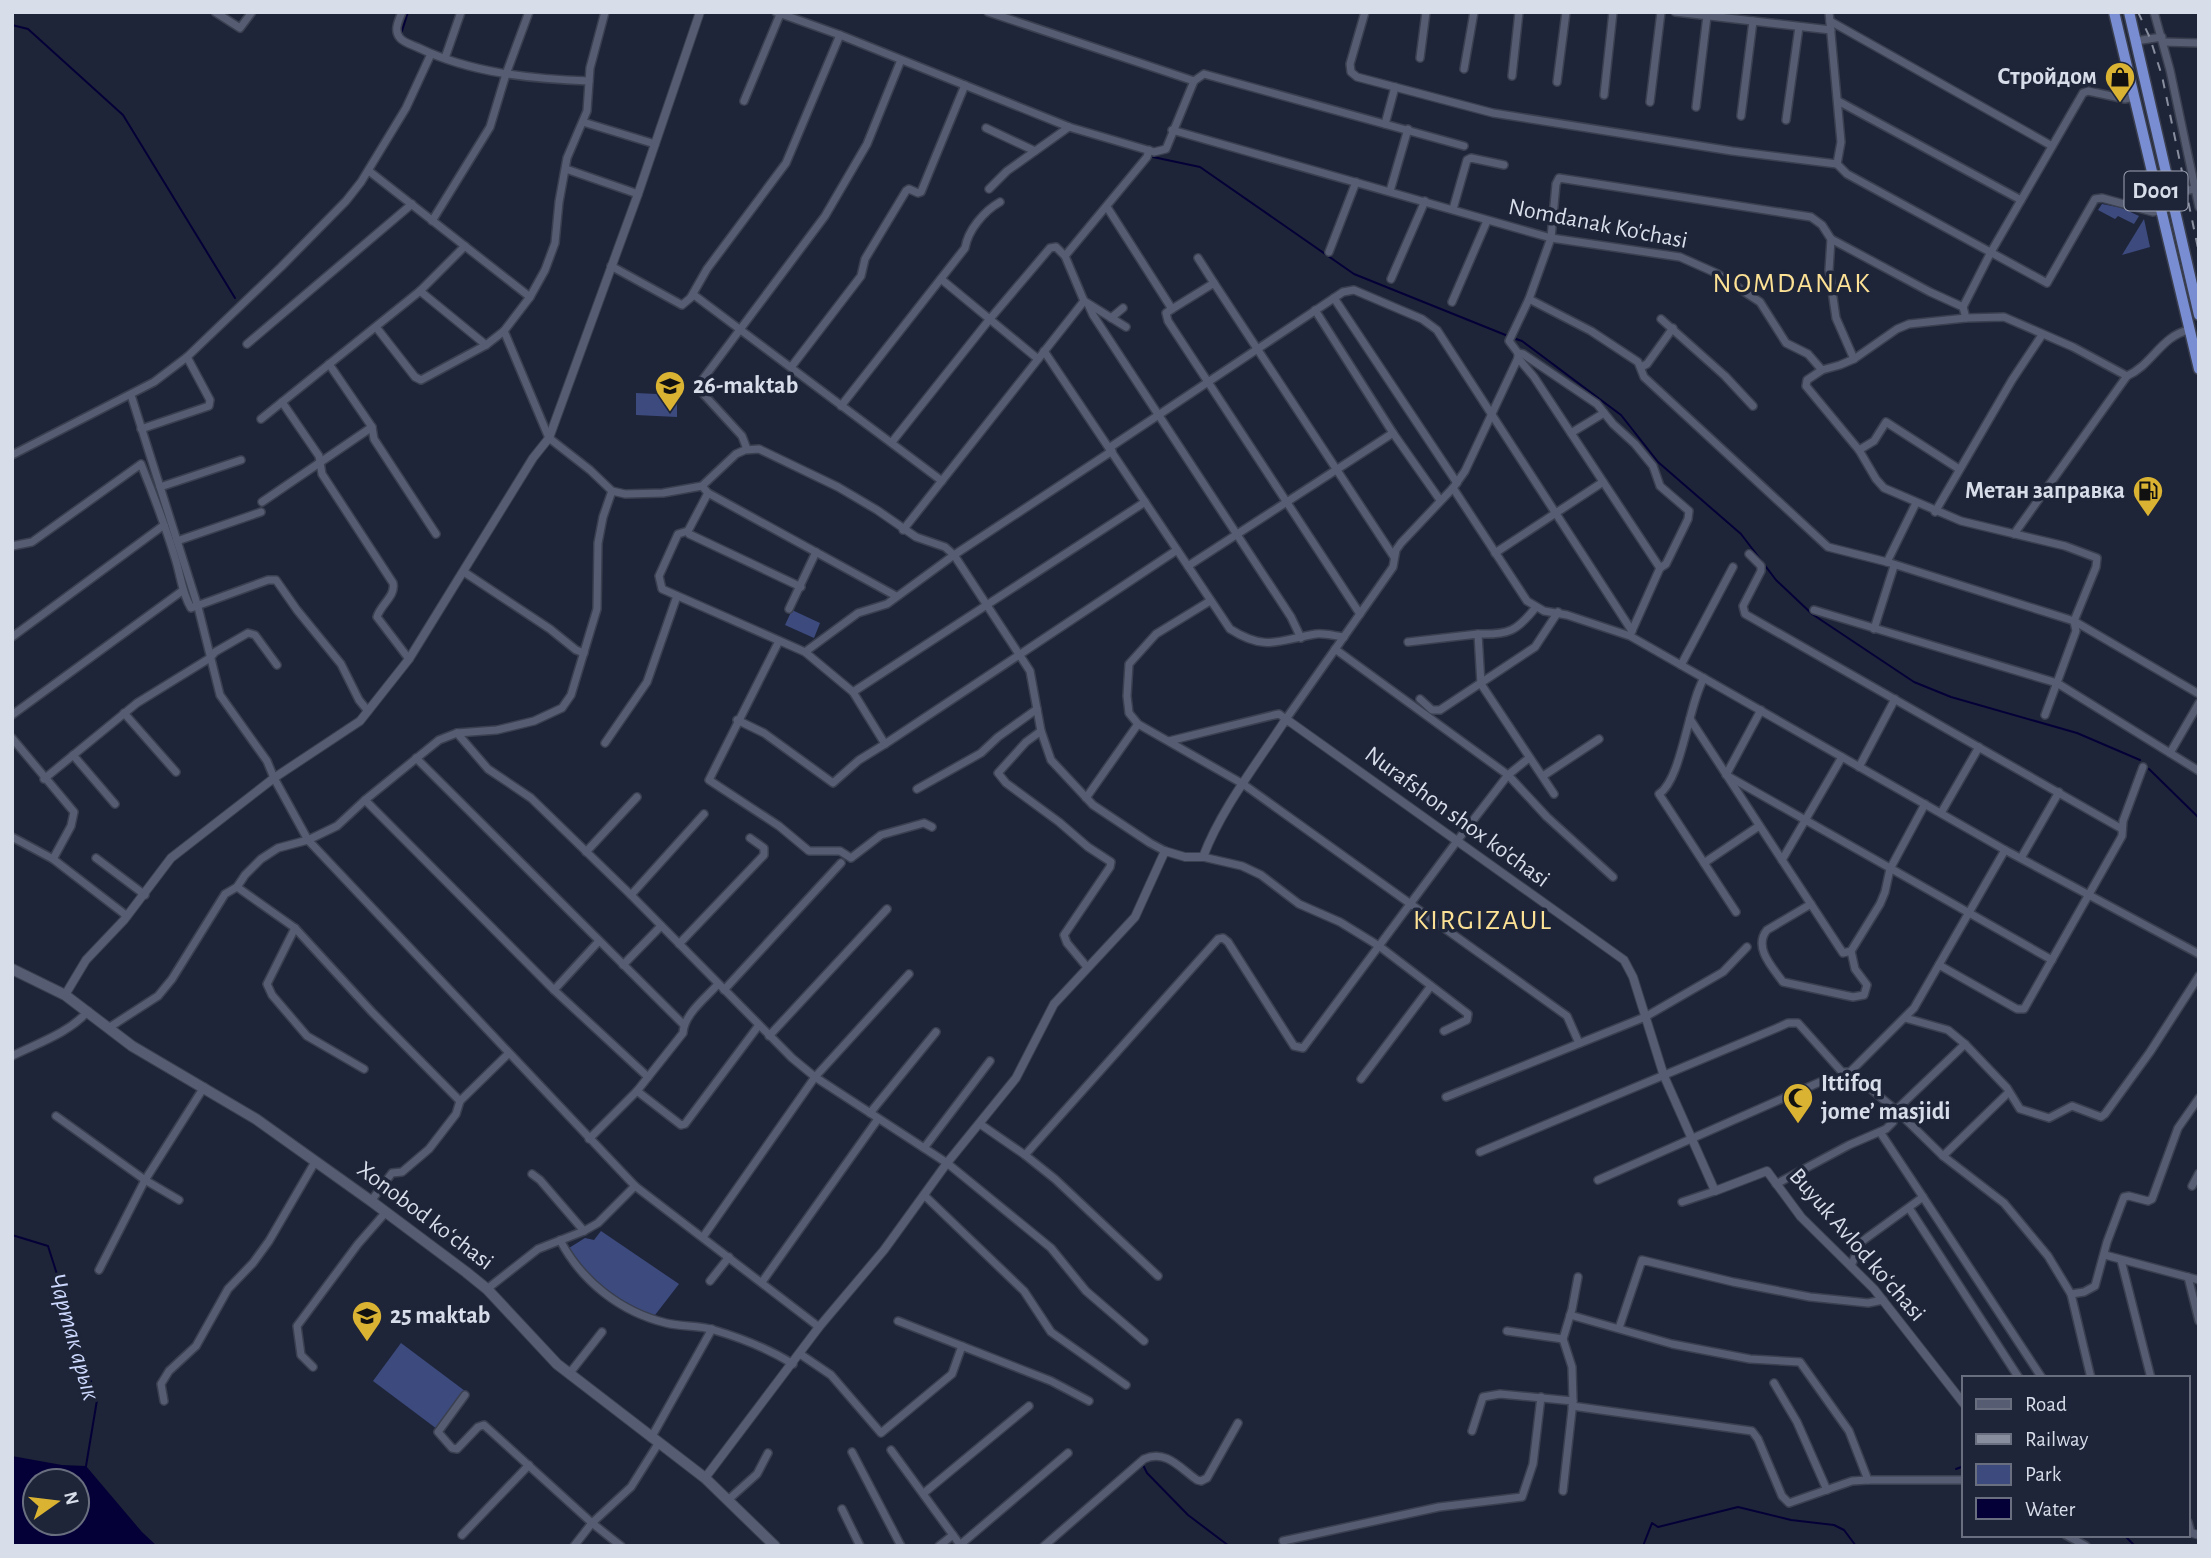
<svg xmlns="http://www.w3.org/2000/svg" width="2211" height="1558" font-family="'Alegreya Sans',sans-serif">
	<rect width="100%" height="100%" fill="#1f2538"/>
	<g fill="#3c4a7e">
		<polygon points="2102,204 2122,208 2139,216 2134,224 2118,216 2115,219 2098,210"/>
		<polygon points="2144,219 2150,247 2122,255"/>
		<polygon points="636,393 677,395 677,417 636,415"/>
		<polygon points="792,610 820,623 814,638 785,625"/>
		<path d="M 601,1231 L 679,1284 L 655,1315 C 626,1307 582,1275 569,1248 L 585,1238 L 594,1240 Z"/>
		<polygon points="401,1343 465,1391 437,1429 373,1381"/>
	</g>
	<path fill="#040037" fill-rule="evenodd" d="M 12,1456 L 62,1465 L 86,1466 L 142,1532 L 157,1546 L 12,1546 ZM 35,1481 L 77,1481 L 77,1523 L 35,1523 Z"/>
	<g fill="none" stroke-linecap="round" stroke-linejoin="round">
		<g stroke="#040037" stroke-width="2">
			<polyline points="12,25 28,29 123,115 235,298"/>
			<polyline points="401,34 408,12"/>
			<polyline points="1153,157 1200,167 1354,274 1508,336"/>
			<polyline points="1513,338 1522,341 1621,415 1658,462 1741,534 1776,580 1812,614 1914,682 1951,697 2077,733 2140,760"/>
			<polyline points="2149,769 2199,818"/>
			<polyline points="12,1235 48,1246 97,1400 86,1466"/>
			<polyline points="1143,1465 1147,1473 1188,1515 1229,1546"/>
			<polyline points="1956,1469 1964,1466"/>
			<polyline points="2124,1535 2135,1546"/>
			<polyline points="1643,1546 1652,1523 1658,1527 1738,1507 1791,1520 1834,1525 1844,1530 1856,1546"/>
		</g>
		<g stroke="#3b4050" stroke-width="10">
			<g id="minor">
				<polyline points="215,12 240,28 252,12"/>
				<path d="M 402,12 C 399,20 393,30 400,38 C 404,43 413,45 419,48 C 471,73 532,79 589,81"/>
				<polyline points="605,12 590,68 587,111 567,158 559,202 555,243 545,270 530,297 504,331 549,438 590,470 612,491 625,494 663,493 702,486 736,454 745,450 759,449 838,487 877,510 916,537 945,547 954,555 1030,671 1041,731 1051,760 1093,805 1150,843 1165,851"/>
				<polyline points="776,12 840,35 1069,127 1154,152 1166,149 1194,81 1204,74 1464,146"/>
				<polyline points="988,12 1194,81"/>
				<polyline points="1365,12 1350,64 1351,72 1357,77 1493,113 1732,151 1837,164"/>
				<polyline points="1675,12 1831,30"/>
				<polyline points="1829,12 1841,142 1837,164 1847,174 2047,283 2095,199 2102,198 2153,212 2161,210"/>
				<polyline points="2154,12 2170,70 2199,207"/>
				<polyline points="1830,21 2052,146"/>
				<polyline points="2135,41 2162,37"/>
				<polyline points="2163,42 2199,43"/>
				<polyline points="445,58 461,12"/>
				<polyline points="1420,58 1426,12"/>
				<polyline points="1464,69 1474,12"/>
				<polyline points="1512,76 1519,12"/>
				<polyline points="1557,82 1566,12"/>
				<polyline points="1604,95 1613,12"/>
				<polyline points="744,101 781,12"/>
				<polyline points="1838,101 2021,200"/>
				<polyline points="1650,102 1661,12"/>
				<polyline points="1696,107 1707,16"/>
				<polyline points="1741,116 1753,21"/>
				<polyline points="1786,120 1799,27"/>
				<polyline points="583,122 655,144"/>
				<polyline points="1385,124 1395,87"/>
				<polyline points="986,128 1035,151"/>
				<polyline points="1172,130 1551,238 1680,257 1716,273 1760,302 1786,343 1808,354 1822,370 1840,365 1854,359 1897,329 1909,324 1966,318 2004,317 2073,347 2127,376"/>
				<polyline points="566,169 638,194"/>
				<polyline points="369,171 530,297"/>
				<polyline points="989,189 1007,171 1069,127"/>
				<polyline points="1390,191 1408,129"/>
				<polyline points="2170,194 2194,189 2199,185"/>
				<polyline points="1107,207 1172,309 1166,313 1168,321 1360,614"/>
				<polyline points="1453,209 1467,160 1471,158 1504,165"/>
				<polyline points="432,221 490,127 506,74 529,12"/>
				<polyline points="1831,239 1930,292 1963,307"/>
				<polyline points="1329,252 1356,182"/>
				<polyline points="1198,258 1214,283"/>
				<polyline points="611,266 682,305 694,295 942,481"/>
				<polyline points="941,279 1038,359"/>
				<polyline points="1391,279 1425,201"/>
				<polyline points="420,291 486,345"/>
				<polyline points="691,297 707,269 786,163 840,35"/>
				<polyline points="1334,298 1457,483"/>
				<polyline points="1529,299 1591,331 1638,362 1644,377 1828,547 1887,562 2074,621 2199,694"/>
				<polyline points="1084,301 1065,256 1147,157 1149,150"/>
				<polyline points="1452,302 1487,221"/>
				<polyline points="1088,304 1093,315 1291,617 1301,638"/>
				<polyline points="1172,309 1214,283 1394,557"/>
				<polyline points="1315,310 1393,433 1440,500"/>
				<polyline points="1111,318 1123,308"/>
				<polyline points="1966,318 1963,307 1991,252 2083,93 2088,91 2125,99 2134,97"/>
				<polyline points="1661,319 1725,376 1753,406"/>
				<polyline points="376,327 415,377 421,380 486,345 504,331"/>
				<polyline points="247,344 412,204"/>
				<path d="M 1044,351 L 1230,629 C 1266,652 1279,640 1316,634 C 1325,633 1335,636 1344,637"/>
				<polyline points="1518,353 1523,354 1597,404 1613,424 1635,444 1653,466 1660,486 1689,511 1688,519 1666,564 1660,568"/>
				<polyline points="1518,358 1534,377 1660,568 1631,633"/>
				<polyline points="329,364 372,427 374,439 436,534"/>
				<polyline points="792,366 861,276 865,259 906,191 909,189 918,193 921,192 965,85"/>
				<polyline points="1641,367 1647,364 1673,328"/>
				<polyline points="1822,370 1807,380 1806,386 1859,450 1876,479 1884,488 1961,521 2065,546 2097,558 2096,567 2074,621 2076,631 2045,715"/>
				<polyline points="131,395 198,607 220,695 267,761 274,778 308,840 635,1186 819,1327"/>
				<path d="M 282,402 L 319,456 L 322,474 L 393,583 C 396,596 380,605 377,617 L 409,659"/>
				<path d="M 841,406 L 965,248 C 968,230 984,211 1000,202"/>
				<polyline points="261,419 420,291 465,246"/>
				<polyline points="141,429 209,406 210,400 187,357"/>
				<polyline points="1571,433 1604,413"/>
				<polyline points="892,442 989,320 1050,248 1056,247 1065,256"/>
				<polyline points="1109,448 1343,292 1354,290 1422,319 1437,330 1632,631"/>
				<polyline points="747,449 742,436 697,387 825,216 867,144 901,60"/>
				<polyline points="1859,450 1874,441 1886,422 1959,469"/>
				<polyline points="12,455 154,382 187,357 281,267 346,201 361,182 406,108 431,54"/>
				<polyline points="702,486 708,493 896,596"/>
				<polyline points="160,487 241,460"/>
				<polyline points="1453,488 1527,601 1544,611 1567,615 1630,636 2005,850 2199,954"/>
				<polyline points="708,493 688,531 689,534 801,587"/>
				<polyline points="262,502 372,427"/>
				<polyline points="1935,512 2012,380 2042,335"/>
				<polyline points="903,530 1084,301 1126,327"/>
				<polyline points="688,531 678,534 659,576 662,589 805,652 853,692 885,744 859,760 833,783 764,733 737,720"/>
				<path d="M 2014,534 L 2127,376 C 2152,365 2161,336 2189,330"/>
				<polyline points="177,541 261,512"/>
				<path d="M 12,546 L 32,542 L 141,464 C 154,496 166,528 176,561 C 181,578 182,593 191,608 L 268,580 L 276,580 L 297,610 L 341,664 L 359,700 L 368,711"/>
				<polyline points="1495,553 1603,482"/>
				<polyline points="1749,554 1761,566 1761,571 1743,606 1745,614 2122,829"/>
				<polyline points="1887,562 1916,503"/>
				<polyline points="1188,566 1393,433"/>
				<polyline points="464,572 550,629 576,650 584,653"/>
				<polyline points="1210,601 1156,634 1129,664 1127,696 1129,713 1138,724 1243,784 1567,1016 1579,1043"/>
				<polyline points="789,609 816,552"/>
				<polyline points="1814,610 2057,683 2199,771"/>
				<polyline points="1874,629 1894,566"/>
				<path d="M 1478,634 C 1509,635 1517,631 1536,607"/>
				<polyline points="12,637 164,525"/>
				<polyline points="779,641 709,780 779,826 809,851 840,851 851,858 881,835 924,823 932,827"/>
				<polyline points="1408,642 1478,634 1481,684 1554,794"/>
				<polyline points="1335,649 1508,775 1547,817 1613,877"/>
				<polyline points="805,652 858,613 887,604 954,555 1112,451"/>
				<polyline points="1681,665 1733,567"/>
				<path d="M 1704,678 C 1688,705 1682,779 1659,794 L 1736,912"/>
				<polyline points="853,692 1145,502"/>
				<polyline points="1420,699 1432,710 1440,710 1535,647 1558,612"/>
				<polyline points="1761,710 1726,775 2052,960"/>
				<polyline points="124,713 176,772"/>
				<polyline points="12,715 182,591"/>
				<polyline points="1690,719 1782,860"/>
				<polyline points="1041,731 1026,742 998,773 1006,783 1059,822 1088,847 1111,862 1110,867 1064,935 1067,943 1087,967"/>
				<polyline points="457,733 488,769 531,798 631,895 792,1058 815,1077 947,1163 1051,1248 1086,1291 1144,1341"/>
				<polyline points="12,738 74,812 71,826 53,859"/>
				<polyline points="1169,741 1274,715 1279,714 1286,719 1393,567 1396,550 1401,543 1453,488 1465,471 1518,358 1518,353 1509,341 1529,299 1551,238 1556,184 1559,178 1811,217 1822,225 1831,239 1829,270 1836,318 1854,359"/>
				<polyline points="605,743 647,682 677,596"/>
				<polyline points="885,744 1177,550"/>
				<polyline points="2170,753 2199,703"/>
				<polyline points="73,755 115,804"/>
				<polyline points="1842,757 1782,860 1843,953 1851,951 1880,904 1885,892 1890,869 1925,804"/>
				<polyline points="416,758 684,1025"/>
				<polyline points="1859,767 1895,699"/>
				<polyline points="1543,776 1599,739"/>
				<polyline points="44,779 137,703 210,658 215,652 248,633 255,635 277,665"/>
				<polyline points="917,789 981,753 998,737 1037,709"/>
				<polyline points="1086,798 1138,724"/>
				<polyline points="365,800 554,990 648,1077"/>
				<polyline points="1941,813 1979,747"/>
				<polyline points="12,837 53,859 127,916"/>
				<polyline points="586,852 637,797"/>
				<polyline points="1203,857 1242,866 1261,875 1299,904 1340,922 1379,946 1468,1014 1467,1020 1444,1031"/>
				<polyline points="96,858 145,895"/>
				<polyline points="2021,858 2059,792"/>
				<polyline points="1704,863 1759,826"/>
				<polyline points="237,887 295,928 372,1012 460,1101"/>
				<polyline points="631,895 704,814"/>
				<path d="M 1811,904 L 1767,930 C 1753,947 1772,967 1783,982 L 1853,997 L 1864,995 L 1867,985 L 1855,969 L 1851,951"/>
				<polyline points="295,928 267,984 272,995 307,1036 364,1069"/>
				<polyline points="679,944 764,855 764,848 750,838"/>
				<polyline points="623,965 661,926"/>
				<polyline points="1939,965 2017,1009 2024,1009 2122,836 2123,821 2143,767"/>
				<polyline points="554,990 599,941"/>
				<polyline points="724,990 841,863"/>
				<polyline points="1905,1018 1948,1030 1965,1044"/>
				<polyline points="110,1027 158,996 172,979 225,894 237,887 245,875 261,859 278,848 308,840 337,826 365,800 439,740 457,733 497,730 534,721 562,708 571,695 597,609 598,543 603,517 612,491"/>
				<polyline points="769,1036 887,909"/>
				<path d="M 12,1056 C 38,1043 69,1033 88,1011"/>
				<polyline points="1850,1072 1914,1008 2005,850"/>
				<polyline points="1361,1079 1431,986"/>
				<polyline points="637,1091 681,1125 685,1124 759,1025"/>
				<polyline points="1446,1097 1645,1017 1723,972 1747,947"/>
				<polyline points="870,1113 936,1032"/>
				<polyline points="56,1116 145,1180 179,1200"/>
				<polyline points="980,1124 1025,1155 1055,1179 1158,1276"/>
				<path d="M 589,1139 L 637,1091 L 683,1033 C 684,1014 706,998 718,984"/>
				<polyline points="924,1148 990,1061"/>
				<polyline points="1480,1152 1777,1028 1788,1023 1798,1023 1842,1072 1850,1072 1896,1110 1943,1156 2004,1203 2048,1256 2071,1294 2091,1378"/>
				<polyline points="1025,1155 1218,939 1223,938 1228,942 1294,1046 1303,1048 1457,841 1508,775 1529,758"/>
				<polyline points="1943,1156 2008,1093"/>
				<polyline points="532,1174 540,1180 584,1231"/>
				<polyline points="1598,1180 1820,1082"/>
				<polyline points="1776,1184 1849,1145 1886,1129 1893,1122 1896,1110 1965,1044 2007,1088 2020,1109 2049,1118 2072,1106 2101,1117 2105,1114 2150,1052 2199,976"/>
				<polyline points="2192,1186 2199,1173"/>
				<polyline points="924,1195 1024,1291 1051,1332 1126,1385"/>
				<polyline points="1923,1197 2042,1378"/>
				<polyline points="371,1201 392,1173 402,1172 429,1149 456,1114 460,1101 508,1054"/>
				<polyline points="1682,1202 1715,1191"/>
				<polyline points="1909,1208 2019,1378"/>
				<polyline points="703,1237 815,1077 909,974"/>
				<path d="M 560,1240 C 582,1282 621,1312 666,1323 C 682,1327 699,1325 714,1330 C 741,1338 769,1349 793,1364"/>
				<polyline points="2105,1255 2199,1280"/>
				<polyline points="2121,1260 2151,1378"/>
				<polyline points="1851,1266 1861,1242 1923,1197 1880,1132"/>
				<polyline points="99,1270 145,1180 204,1087"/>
				<polyline points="2188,1277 2199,1321"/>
				<polyline points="710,1281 729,1257"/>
				<polyline points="762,1282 878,1119"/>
				<polyline points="487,1289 538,1249 584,1231 598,1223 635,1186"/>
				<polyline points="2071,1294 2084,1292 2095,1286 2107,1242 2124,1197 2129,1196 2148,1201 2152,1199 2178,1128 2199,1098"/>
				<polyline points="1570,1315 1672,1344 1750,1359 1800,1362 1849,1431 1868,1480 1964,1480"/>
				<polyline points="898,1321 1051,1381 1089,1401"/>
				<polyline points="1619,1328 1642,1260 1733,1282 1810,1297 1868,1303 1883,1300"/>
				<polyline points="1507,1331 1563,1339"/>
				<polyline points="800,1354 831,1375 881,1433 952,1374 962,1346"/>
				<polyline points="313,1367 301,1355 297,1326 358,1244 386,1212"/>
				<polyline points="569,1374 602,1332"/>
				<polyline points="1774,1383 1797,1422 1827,1490"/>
				<polyline points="465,1395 438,1432 452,1448 457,1449 478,1427 484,1425 592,1523 621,1546"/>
				<polyline points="164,1401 161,1384 169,1371 196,1346 228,1289 253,1263 269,1241 315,1162"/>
				<polyline points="1573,1401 1572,1367 1563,1339 1572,1309 1578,1277"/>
				<polyline points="1572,1406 1752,1431 1758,1439 1782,1496 1789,1503 1852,1481 1868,1480"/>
				<polyline points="1472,1431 1483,1397 1500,1394 1573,1401 1563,1491"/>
				<polyline points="651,1438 712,1329"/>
				<polyline points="891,1450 961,1546"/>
				<polyline points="852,1452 901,1546"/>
				<polyline points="924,1493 1029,1406"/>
				<polyline points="728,1500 757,1474 768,1453"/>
				<polyline points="842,1509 860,1546"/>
				<polyline points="2188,1522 2191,1533"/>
				<polyline points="462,1535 529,1465"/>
				<polyline points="2066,1535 2086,1546"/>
				<polyline points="1283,1541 1439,1507 1522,1497 1533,1464 1541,1397"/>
				<polyline points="960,1545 1068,1453"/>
				<polyline points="574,1546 592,1523 631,1487 658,1444"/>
				<polyline points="939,1546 953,1535"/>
				<path d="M 1044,1546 L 1144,1459 C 1166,1449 1180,1468 1197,1480 L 1201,1481 L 1207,1478 L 1238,1423"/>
			</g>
		</g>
		<g stroke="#3b4050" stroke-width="10">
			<g id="tertiary">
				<polyline points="65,995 86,960 124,920 171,858 274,778 360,721 409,659 533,458 549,438 638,194 700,12"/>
				<path d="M 705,1478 L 819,1327 L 884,1250 L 947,1163 L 1016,1078 L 1054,1004 L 1135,917 L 1165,851 L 1185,857 L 1203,857 C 1221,809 1258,762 1286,719 L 1624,960 L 1633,977 L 1664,1076 L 1715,1191 L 1767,1171 L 1801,1217 L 1874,1289 L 1964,1404"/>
				<polyline points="2188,1532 2199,1535"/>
			</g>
		</g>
		<g stroke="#3b4050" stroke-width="12">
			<polyline id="secondary" points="12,969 65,995 132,1046 256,1119 371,1201 466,1272 487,1289 557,1364 705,1478 775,1546"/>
		</g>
		<g stroke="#3b4050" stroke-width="13">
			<g id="trunk">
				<polyline points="2114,12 2199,369"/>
				<polyline points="2129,12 2199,315"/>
			</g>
		</g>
		<use href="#minor" stroke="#565d73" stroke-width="7"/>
		<use href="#tertiary" stroke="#565d73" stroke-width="8"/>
		<use href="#secondary" stroke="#565d73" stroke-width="10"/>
		<use href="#trunk" stroke="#798dd3" stroke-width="10"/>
		<polyline stroke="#888e9d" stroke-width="2" stroke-dasharray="9 9" stroke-linecap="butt" points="2138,12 2150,38 2162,76 2199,253"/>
	</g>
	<defs>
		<g id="shop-pin" transform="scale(1.575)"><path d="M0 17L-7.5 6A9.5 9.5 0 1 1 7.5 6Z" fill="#dab333" stroke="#1f2538"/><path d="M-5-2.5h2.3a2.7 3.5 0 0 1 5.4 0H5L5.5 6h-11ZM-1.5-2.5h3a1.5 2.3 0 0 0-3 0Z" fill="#111"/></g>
		<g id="school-pin" transform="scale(1.575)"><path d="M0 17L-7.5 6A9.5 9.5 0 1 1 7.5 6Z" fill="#dab333" stroke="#1f2538"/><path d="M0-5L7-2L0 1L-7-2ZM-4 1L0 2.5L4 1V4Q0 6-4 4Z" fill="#111"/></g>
		<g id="fuel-pin" transform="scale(1.575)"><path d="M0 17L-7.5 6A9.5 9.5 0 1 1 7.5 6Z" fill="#dab333" stroke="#1f2538"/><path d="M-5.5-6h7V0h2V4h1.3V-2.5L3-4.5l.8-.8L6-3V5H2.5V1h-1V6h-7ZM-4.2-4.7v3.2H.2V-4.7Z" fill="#111"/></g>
		<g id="mosque-pin" transform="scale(1.575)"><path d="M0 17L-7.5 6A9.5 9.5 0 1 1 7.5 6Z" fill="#dab333" stroke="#1f2538"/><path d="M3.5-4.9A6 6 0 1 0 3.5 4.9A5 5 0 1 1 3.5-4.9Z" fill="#111"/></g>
	</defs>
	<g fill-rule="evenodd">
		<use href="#shop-pin" x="2120" y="77"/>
		<use href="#school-pin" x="670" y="386"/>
		<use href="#fuel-pin" x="2148" y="491"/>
		<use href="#mosque-pin" x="1798" y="1098"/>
		<use href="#school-pin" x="367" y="1316"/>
	</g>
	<g text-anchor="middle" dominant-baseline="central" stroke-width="7" stroke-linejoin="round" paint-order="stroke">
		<rect fill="#1f2538" stroke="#a0a6b5" stroke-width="2" x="2124.5" y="171.5" width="63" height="39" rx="5"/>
		<g font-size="23" font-weight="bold" fill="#d8ddea">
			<text x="2156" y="191">D001</text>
		</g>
		<g font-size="24" font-weight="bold" fill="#d8ddea" stroke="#1f2538" text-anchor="start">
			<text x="2097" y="77" text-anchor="end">Стройдом</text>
			<text x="693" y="386">26-maktab</text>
			<text x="2125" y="491" text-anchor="end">Метан заправка</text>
			<text x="1821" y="1084">Ittifoq<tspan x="1821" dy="28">jome’ masjidi</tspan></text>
			<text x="390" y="1316">25 maktab</text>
		</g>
		<g font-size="24" fill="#d8ddea" stroke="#1f2538">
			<text transform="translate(1598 224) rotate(11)">Nomdanak Ko'chasi</text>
			<text transform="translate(1457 817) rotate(36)">Nurafshon shox ko'chasi</text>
			<text transform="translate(425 1216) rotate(37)">Xonobod koʻchasi</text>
			<text transform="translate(1857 1245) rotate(49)">Buyuk Avlod koʻchasi</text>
		</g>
		<g font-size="26" font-style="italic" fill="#cbd7fc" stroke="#1f2538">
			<text transform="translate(74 1337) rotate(74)">Чартак арык</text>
		</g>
		<g font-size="28" letter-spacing="2" fill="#fde295" stroke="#1f2538">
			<text x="1792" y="284">NOMDANAK</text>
			<text x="1483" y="921">KIRGIZAUL</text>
		</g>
	</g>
	<rect width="2211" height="1558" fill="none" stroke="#d8ddea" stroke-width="28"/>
	<rect x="1962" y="1376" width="228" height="161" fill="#1f2538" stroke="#696f7f" stroke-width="2"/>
	<rect x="1976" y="1399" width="35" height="10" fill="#565d73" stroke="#696f7f" stroke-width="2"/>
	<text x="2025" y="1411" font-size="21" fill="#d8ddea">Road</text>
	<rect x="1976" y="1434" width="35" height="10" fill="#888e9d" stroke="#696f7f" stroke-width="2"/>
	<text x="2025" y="1446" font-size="21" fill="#d8ddea">Railway</text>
	<rect x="1976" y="1464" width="35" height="21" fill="#3c4a7e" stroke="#696f7f" stroke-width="2"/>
	<text x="2025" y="1481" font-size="21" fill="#d8ddea">Park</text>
	<rect x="1976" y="1498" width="35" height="21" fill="#040037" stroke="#696f7f" stroke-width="2"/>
	<text x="2025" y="1516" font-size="21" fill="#d8ddea">Water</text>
	<g transform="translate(56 1502) rotate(76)"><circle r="33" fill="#1f2538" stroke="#696f7f" stroke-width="2"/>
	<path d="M0-5L12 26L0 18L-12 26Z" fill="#dab333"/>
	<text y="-10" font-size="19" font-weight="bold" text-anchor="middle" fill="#d8ddea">N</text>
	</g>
</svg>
